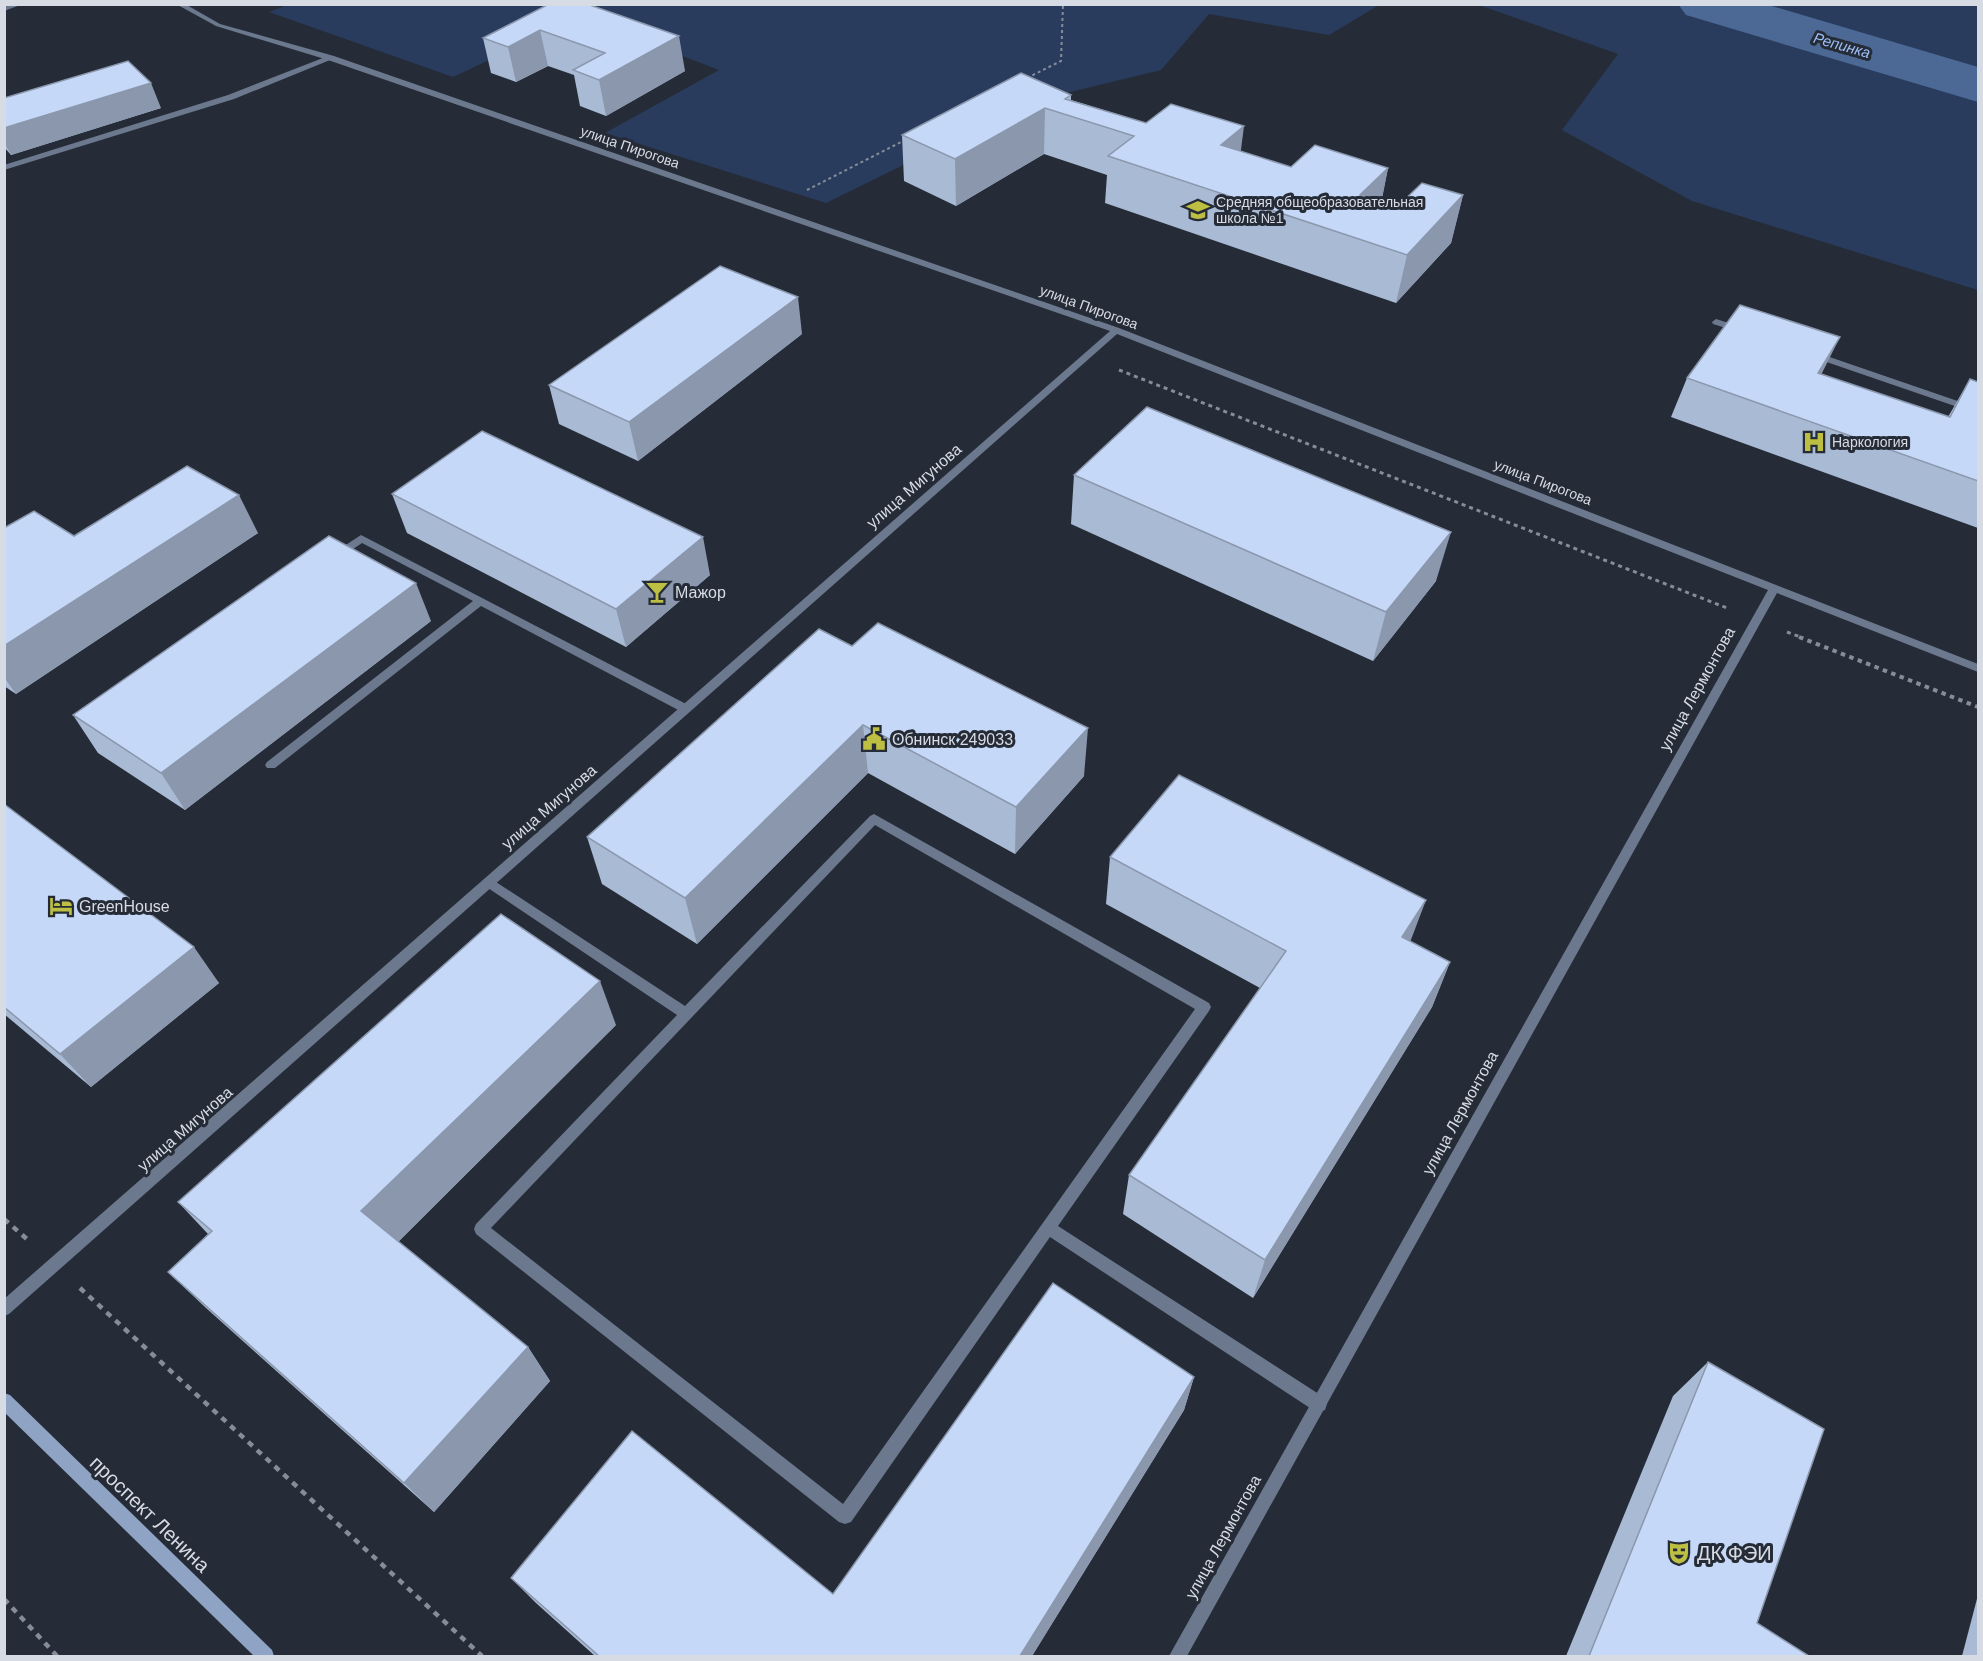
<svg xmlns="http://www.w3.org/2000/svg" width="1983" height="1661" font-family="Helvetica,sans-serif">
	<rect width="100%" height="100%" fill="#252c37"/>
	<g fill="#293c5d">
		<polygon points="290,4 1379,5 1329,35 1209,14 1161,70 1033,101 826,203 605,133 719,70 581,17 453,77 269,12"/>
		<polygon points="1479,5 1978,5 1978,290 1692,201 1562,130 1618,54"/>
	</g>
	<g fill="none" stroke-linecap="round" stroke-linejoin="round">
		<polygon fill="#4c6895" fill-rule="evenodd" points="1678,4 1765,4 1978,67 1978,102 1686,15"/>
		<g stroke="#878d96" stroke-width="2" stroke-dasharray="3 3" stroke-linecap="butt">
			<polyline points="1027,78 1061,61 1063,4"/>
			<polyline points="807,190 905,140"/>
		</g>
		<g stroke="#878d96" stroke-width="3" stroke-dasharray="4 4" stroke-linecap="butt">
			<polyline points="1119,370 1727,608"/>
			<polyline points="1787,632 1803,638"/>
		</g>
		<polyline stroke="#878d96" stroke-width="4" stroke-dasharray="4.5 4.5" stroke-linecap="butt" points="1799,637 1978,707"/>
		<g stroke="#878d96" stroke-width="4.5" stroke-dasharray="6 6" stroke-linecap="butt">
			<polyline points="4,1219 28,1240"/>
			<polyline points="80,1288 482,1656"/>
			<polyline points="4,1599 57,1656"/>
		</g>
		<g fill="#6b788d" fill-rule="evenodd">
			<polygon points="328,56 335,58 234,99 4,170 4,165 228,95"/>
			<polygon points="1716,319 1745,328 1746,330 1742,333 1713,324 1712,322"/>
			<polygon points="1815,352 1978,408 1978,414 1812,357 1812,353"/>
			<polygon points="361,535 690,706 692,709 686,713 682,712 481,606 275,768 267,768 265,765 267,762 473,601 362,543 340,558 332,558 331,556 332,554"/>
			<path d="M 874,814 L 1209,1003 L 1211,1007 L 1209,1011 L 1058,1226 L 1325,1398 L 1327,1404 L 1325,1410 L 1319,1412 L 1313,1410 L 1050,1237 L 851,1522 L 845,1524 L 839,1522 L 476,1234 L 474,1229 L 476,1224 L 677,1015 L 485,886 L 483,883 L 485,880 L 493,880 L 685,1006 L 870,816 ZM 875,825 L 1195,1009 L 843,1504 L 491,1228 Z"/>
		</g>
		<g fill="#6b788d" fill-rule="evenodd">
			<polygon points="11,4 23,4 4,11 4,7"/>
			<polygon points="176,4 185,4 220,24 334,56 1119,328 1978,664 1978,672 1777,593 1187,1656 1169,1656 1768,590 1117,334 9,1314 4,1316 4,1299 1110,331 328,60 216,26"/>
		</g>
		<polygon fill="#8fa3c4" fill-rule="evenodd" points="4,1393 10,1395 272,1650 274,1656 254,1656 4,1412"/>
	</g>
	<g fill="#a9bad4">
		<polygon points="549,4 685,71 606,116 580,106 574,75 548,66 516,82 491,73 483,38"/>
		<polygon points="1071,95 1071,100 1291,167 1388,168 1381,202 1397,207 1463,195 1451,243 1396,303 1105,203 1107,175 1044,154 956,206 904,181 902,135"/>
		<polygon points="4,98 161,108 11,155 4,147"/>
		<polygon points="802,334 638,461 559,424 549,385"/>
		<polygon points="1822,374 1948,417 1970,379 1978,382 1978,528 1671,417 1687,378"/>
		<polygon points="1074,475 1436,581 1373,661 1071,524"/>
		<polygon points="392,494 710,575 626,647 407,533"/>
		<polygon points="4,528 74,536 258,533 16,694 4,686"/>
		<polygon points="431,621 185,810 98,753 73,715"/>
		<polygon points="819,629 1084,776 1015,854 868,773 697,944 602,884 587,837"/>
		<polygon points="4,804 219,983 91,1087 4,1014"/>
		<polygon points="1110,857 1410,941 1450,962 1432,1007 1253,1298 1123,1214 1129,1175 1260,988 1106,904"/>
		<polygon points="616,1025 398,1242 528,1347 550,1381 434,1512 206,1308 168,1272 208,1234 178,1202"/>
		<polygon points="1708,1362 1757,1623 1809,1656 1566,1656 1673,1396"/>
		<polygon points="1194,1377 1184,1410 1032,1656 595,1656 536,1603 511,1578 833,1594"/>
		<polygon points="1978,1595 1978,1656 1962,1656"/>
	</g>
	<g fill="#8a97ad">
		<polygon points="540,30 548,66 516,82 508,47"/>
		<polygon points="679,36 685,71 606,116 599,80"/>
		<polygon points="151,83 161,108 11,155 4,142 4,128"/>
		<polygon points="1045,108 1044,154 956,206 955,159"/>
		<polygon points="1244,126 1238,173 1221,145"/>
		<polygon points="1388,168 1379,215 1360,195"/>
		<polygon points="1463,195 1451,243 1396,303 1407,255"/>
		<polygon points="798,297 802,334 638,461 629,422"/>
		<polygon points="1840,337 1821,375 1818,373"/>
		<polygon points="239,495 258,533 16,694 4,677 4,646"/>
		<polygon points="1451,532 1436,581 1373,661 1386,612"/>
		<polygon points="703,537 710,575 626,647 616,609"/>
		<polygon points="416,583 431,621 185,810 161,773"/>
		<polygon points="863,725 868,773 697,944 685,898"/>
		<polygon points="1088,728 1084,776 1015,854 1016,807"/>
		<polygon points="1426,900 1409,945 1402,937"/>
		<polygon points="194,947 219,983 91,1087 60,1054"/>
		<polygon points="1450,962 1432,1007 1253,1298 1265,1260"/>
		<polygon points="600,981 616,1025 390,1250 361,1211"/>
		<polygon points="528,1347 550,1381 434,1512 404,1483"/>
		<polygon points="1194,1377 1184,1410 1032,1656 1020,1656"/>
	</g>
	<g fill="#c5d8f7" stroke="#8a97ad" stroke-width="1.5">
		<polygon points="549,4 587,4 679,36 599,80 573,70 605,53 540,30 508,47 483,38"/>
		<polygon points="128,61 151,83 4,128 4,98"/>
		<polygon points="1021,73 1071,95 1065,99 1146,123 1171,104 1244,126 1221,145 1291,167 1315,145 1388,168 1360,195 1397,207 1422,183 1463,195 1407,255 1108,156 1134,136 1045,108 955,159 902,135"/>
		<polygon points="720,266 798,297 629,422 549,385"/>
		<polygon points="1740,305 1840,337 1818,373 1950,417 1970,379 1978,382 1978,481 1687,378"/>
		<polygon points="1147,407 1451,532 1386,612 1074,475"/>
		<polygon points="482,431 703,537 616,609 392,494"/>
		<polygon points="187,466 239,495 4,646 4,528 34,511 74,536"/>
		<polygon points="329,536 416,583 161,773 73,715"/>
		<polygon points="878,623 1088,728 1016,807 863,725 685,898 587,837 819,629 852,646"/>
		<polygon points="1179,775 1426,900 1402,937 1450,962 1265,1260 1129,1175 1286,951 1110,857"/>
		<polygon points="4,804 194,947 60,1054 4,1007"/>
		<polygon points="501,914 600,981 361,1211 528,1347 404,1483 168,1272 212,1231 178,1202"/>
		<polygon points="1053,1283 1194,1377 1020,1656 599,1656 511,1578 632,1431 833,1594"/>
		<polygon points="1708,1362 1824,1429 1757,1623 1809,1656 1589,1656"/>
	</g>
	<defs>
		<g id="school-bare" transform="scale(1.8)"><path d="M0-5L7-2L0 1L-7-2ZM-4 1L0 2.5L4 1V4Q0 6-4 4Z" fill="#bdbf43" stroke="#252c37" stroke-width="2.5" paint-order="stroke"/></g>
		<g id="hospital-bare" transform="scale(1.8)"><path d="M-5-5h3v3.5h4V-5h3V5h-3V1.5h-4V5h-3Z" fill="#bdbf43" stroke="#252c37" stroke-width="2.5" paint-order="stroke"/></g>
		<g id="bar-bare" transform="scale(1.8)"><path d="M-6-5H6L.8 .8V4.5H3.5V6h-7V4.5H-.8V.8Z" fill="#bdbf43" stroke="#252c37" stroke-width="2.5" paint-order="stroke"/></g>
		<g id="civic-bare" transform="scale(1.8)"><path d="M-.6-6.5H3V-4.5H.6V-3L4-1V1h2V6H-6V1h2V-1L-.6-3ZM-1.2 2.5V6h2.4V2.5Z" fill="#bdbf43" stroke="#252c37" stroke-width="2.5" paint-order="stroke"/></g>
		<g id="hotel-bare" transform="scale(1.8)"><path d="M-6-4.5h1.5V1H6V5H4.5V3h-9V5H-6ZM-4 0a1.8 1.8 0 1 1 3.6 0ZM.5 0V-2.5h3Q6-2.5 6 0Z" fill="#bdbf43" stroke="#252c37" stroke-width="2.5" paint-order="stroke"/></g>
		<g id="theatre-bare" transform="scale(1.8)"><path d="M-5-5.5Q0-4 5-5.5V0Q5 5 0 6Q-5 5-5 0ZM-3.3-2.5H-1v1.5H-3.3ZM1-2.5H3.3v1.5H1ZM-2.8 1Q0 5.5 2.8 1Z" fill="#bdbf43" stroke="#252c37" stroke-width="2.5" paint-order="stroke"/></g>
	</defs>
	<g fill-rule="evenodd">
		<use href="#school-bare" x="1198" y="210"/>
		<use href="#hospital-bare" x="1814" y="442"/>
		<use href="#bar-bare" x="657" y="592"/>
		<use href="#civic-bare" x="874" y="739"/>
		<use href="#hotel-bare" x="61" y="906"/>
		<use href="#theatre-bare" x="1679" y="1553"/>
	</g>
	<g text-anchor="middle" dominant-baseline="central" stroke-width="6" stroke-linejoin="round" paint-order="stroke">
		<g font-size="14" fill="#d7dce4" stroke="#252c37">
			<text transform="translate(630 147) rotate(19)">улица Пирогова</text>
			<text transform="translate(1089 307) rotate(20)">улица Пирогова</text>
			<text transform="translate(1543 482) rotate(21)">улица Пирогова</text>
		</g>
		<g font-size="14" fill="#d7dce4" stroke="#252c37" text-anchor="start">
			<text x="1216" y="202">Средняя общеобразовательная<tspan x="1216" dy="16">школа №1</tspan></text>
			<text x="1832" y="442">Наркология</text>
		</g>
		<g font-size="15" font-style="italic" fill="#9dbff7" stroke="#252c37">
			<text transform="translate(1842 45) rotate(16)">Репинка</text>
		</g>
		<g font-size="16" fill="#d7dce4" stroke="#252c37">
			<text transform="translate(914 486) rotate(-41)">улица Мигунова</text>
			<text transform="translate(1697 689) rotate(-61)">улица Лермонтова</text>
			<text transform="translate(549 807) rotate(-41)">улица Мигунова</text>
			<text transform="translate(1460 1113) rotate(-61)">улица Лермонтова</text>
			<text transform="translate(185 1129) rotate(-41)">улица Мигунова</text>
			<text transform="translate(1223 1537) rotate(-61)">улица Лермонтова</text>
		</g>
		<g font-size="16" fill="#d7dce4" stroke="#252c37" text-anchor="start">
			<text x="675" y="592">Мажор</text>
			<text x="892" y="739">Обнинск 249033</text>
			<text x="79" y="906">GreenHouse</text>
		</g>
		<g font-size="20" fill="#d7dce4" stroke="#252c37">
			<text transform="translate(150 1514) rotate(44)">проспект Ленина</text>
		</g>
		<g font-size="20" fill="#d7dce4" stroke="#252c37" text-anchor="start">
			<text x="1697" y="1553">ДК ФЭИ</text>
		</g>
	</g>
	<rect width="1983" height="1661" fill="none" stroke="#d7dce4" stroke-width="12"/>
</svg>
